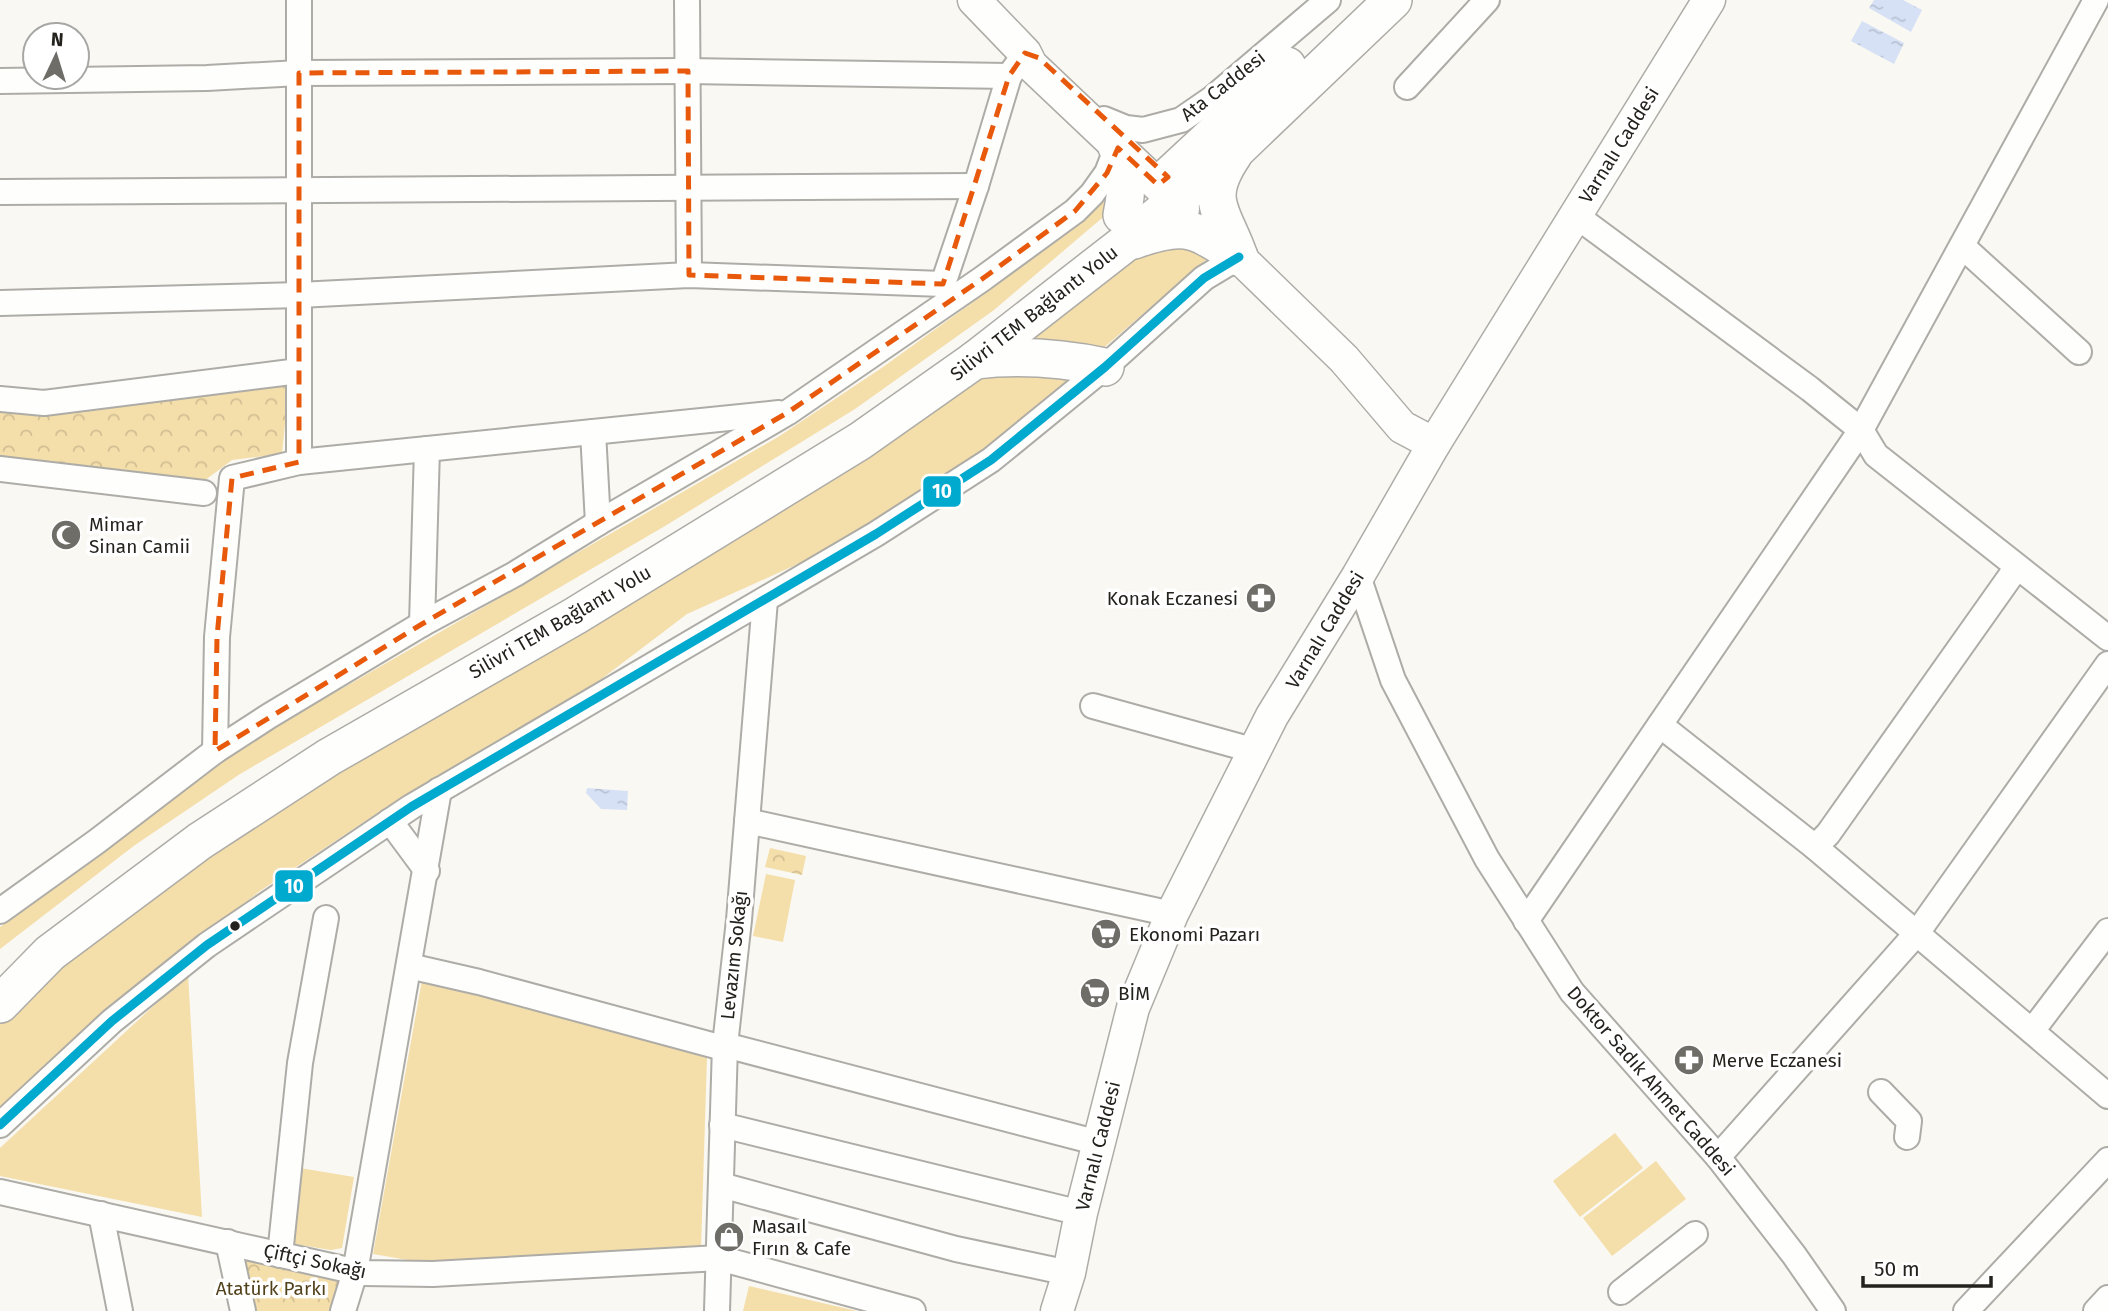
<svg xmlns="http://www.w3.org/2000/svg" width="2108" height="1311" font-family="'Fira Sans',sans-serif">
	<defs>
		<pattern id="park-crowns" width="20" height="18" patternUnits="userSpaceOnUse" patternTransform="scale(1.75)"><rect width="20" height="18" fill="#f4deaa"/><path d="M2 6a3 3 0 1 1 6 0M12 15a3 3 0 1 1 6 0" fill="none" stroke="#d1be92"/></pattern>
		<pattern id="water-ripples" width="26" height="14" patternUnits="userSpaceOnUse" patternTransform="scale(1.75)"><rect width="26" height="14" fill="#d6e1f6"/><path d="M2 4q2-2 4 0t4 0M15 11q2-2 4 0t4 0" fill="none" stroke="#b8c1d2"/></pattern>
	</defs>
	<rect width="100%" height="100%" fill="#faf8f2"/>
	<g fill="#f4deaa">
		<polygon points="1121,175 1115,207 994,310 855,409 665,526 240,774 135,845 0,949 0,927 220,761 277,722 343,688 778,437 883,367 998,284 1042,248"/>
		<polygon points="1186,235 1207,259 1101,350 1022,340 1147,246"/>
		<polygon points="989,371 1069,372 1073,381 923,498 811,558 687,614 575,699 379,812 260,891 162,968 0,1114 0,1021 60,961 229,835"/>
		<polygon points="766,874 795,880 783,942 753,936"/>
		<polygon points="188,974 202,1217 0,1176 0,1148"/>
		<polygon points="422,980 707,1057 701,1248 431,1264 373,1254"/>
		<polygon points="1615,1133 1643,1168 1580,1217 1553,1181"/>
		<polygon points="1656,1161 1686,1199 1612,1256 1583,1218"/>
		<polygon points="300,1168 354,1177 342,1248 331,1250 288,1243"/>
		<polygon points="749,1286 857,1311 743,1311"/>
	</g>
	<g fill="url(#park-crowns)">
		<polygon points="289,384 282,454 232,460 204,481 0,459 0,407"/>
		<polygon points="770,848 806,856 802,875 765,867"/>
		<polygon points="238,1257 340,1280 331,1311 249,1311"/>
	</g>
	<g fill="url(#water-ripples)">
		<polygon points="1874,0 1903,0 1922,10 1911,32 1869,8"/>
		<polygon points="1862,21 1904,43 1894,64 1851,41"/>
		<polygon points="587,788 628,791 627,810 601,809 586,793"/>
	</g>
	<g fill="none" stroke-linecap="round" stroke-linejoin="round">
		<g stroke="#aeaca7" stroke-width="28">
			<g id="minor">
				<polyline points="299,0 299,462"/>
				<polyline points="687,0 689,275"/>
				<polyline points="0,81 207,78 299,73 688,71 1009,76"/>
				<polyline points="1407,87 1487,0"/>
				<polyline points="1104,119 1126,128 1143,130 1181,120 1213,98 1328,0"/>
				<polyline points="0,192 976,186"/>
				<polyline points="1575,215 1810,389 1861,430 1876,455 2108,638"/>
				<polyline points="1962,246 2079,352"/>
				<polyline points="952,296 943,284 976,186 1009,76 1017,65"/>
				<polyline points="0,303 299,295 689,275 943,284"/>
				<polyline points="0,399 44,403 299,371"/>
				<polyline points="593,432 598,523"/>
				<polyline points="0,469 204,493"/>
				<polyline points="1358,576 1393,680 1487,859 1572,992 1718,1157 1794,1255 1833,1311"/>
				<polyline points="422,624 427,449"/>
				<polyline points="1093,706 1256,751"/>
				<polyline points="1660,725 1815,847 2108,1096"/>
				<polyline points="215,751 217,637 232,478 299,462 779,413"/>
				<polyline points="390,821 427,871"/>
				<polyline points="747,821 1172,914"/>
				<polyline points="1815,847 1828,834 2017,567"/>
				<polyline points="0,911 96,842 215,751 269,716 422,624 515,574 598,523 787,413 982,279 1075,211 1092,194 1107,173 1117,147"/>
				<polyline points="1526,921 1861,430 2096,0"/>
				<polyline points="409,966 479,982 723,1048"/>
				<polyline points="2032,1031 2108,931"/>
				<polyline points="725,1045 1099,1143"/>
				<polyline points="1881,1092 1909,1121 1907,1137"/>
				<polyline points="0,1125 112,1021 207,945 411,807 876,534 991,460 1105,367 1204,278 1239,257"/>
				<polyline points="722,1125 1081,1213"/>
				<polyline points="1718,1157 1917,933 2108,664"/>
				<polyline points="721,1185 956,1249 1069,1273"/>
				<polyline points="0,1192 362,1273 433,1274 719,1258 913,1311"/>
				<polyline points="101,1214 120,1311"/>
				<polyline points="228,1242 243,1311"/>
				<polyline points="280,1255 300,1063 326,918"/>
				<polyline points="1621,1292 1695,1234"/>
				<polyline points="343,1311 355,1272 439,790"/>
				<polyline points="717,1311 725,1045 739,920 765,600"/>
				<polyline points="1966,1311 2108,1160"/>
				<polyline points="2096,1311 2108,1298"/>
			</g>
		</g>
		<g stroke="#aeaca7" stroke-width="35">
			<g id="major">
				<polyline points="974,0 1025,53 1031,65 1183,209"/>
				<polyline points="1219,241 1239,257 1344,359 1402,427 1434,444"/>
				<polyline points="1057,1311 1069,1273 1081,1213 1133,1008 1172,914 1272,716 1358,576 1434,444 1709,0"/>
			</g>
		</g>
		<g stroke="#aeaca7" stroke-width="40">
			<g id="highway">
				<path d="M 1117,147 C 1129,169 1127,191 1122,215"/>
				<path d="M 1233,155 C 1202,201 1223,211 1239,257"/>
				<polyline points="1170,175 1287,66"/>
				<path d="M 1134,240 C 1187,221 1194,229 1239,257"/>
				<path d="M 975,360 C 1018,355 1062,358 1105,367"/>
				<polyline points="0,1004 50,953 200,841 329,757 575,616 860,441 975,360 1124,244 1236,150 1393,0"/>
			</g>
		</g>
		<use href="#minor" stroke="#fefefd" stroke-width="24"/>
		<use href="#major" stroke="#fefefd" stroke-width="32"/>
		<use href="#highway" stroke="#fefefd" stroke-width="37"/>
		<g stroke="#fff" stroke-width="14">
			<polyline id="bus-1" points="0,1125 112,1021 207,945 411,807 876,534 991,460 1105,367 1204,278 1239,257"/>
		</g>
		<use href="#bus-1" stroke="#00a9ce" stroke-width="9"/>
	</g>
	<path fill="none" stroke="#e8590c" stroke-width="5" stroke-dasharray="14 9" stroke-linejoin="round" d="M 1025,53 L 1039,58 L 1168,177 L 1158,185 L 1118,148 L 1107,173 L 1075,211 L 982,279 L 787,413 L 422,624 L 215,751 L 217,637 L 232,478 L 299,462 L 299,73 L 688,71 L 689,275 L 943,284 L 1009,76 Z"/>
	<defs>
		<g id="mosque-disc" transform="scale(1.575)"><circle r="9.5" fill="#6f6d68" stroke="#fff"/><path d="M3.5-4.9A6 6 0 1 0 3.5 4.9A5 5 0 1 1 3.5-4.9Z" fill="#fff"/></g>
		<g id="pharmacy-disc" transform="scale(1.575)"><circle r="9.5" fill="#6f6d68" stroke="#fff"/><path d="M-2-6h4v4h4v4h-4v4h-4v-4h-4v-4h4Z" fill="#fff"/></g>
		<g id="supermarket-disc" transform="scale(1.575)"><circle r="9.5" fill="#6f6d68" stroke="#fff"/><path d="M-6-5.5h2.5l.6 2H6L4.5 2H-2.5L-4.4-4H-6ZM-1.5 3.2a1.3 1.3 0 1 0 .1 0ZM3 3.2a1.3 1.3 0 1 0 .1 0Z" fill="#fff"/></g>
		<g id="shop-disc" transform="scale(1.575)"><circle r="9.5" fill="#6f6d68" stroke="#fff"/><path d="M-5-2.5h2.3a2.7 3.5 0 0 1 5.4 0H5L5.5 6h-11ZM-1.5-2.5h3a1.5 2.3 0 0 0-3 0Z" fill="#fff"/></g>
	</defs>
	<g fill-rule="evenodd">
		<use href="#mosque-disc" x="66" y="535"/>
		<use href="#pharmacy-disc" x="1261" y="598"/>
		<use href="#supermarket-disc" x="1106" y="934"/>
		<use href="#supermarket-disc" x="1095" y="993"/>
		<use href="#pharmacy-disc" x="1689" y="1060"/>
		<use href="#shop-disc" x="729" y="1237"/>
	</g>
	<circle fill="#24221d" stroke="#fff" stroke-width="2.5" cx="235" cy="926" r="6"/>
	<g text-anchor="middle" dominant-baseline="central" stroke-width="7" stroke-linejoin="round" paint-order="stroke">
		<g font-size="19" fill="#24221d" stroke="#fff">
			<text transform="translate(1223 86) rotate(-38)">Ata Caddesi</text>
			<text transform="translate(1619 145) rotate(-58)">Varnalı Caddesi</text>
			<text transform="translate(1034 313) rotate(-38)">Silivri TEM Bağlantı Yolu</text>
			<text transform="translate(560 622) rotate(-30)">Silivri TEM Bağlantı Yolu</text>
			<text transform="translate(1325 630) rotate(-59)">Varnalı Caddesi</text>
			<text transform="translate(734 955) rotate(-84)">Levazım Sokağı</text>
			<text transform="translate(1651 1081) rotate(49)">Doktor Sadık Ahmet Caddesi</text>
			<text transform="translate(1098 1146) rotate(-76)">Varnalı Caddesi</text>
			<text transform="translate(315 1261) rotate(12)">Çiftçi Sokağı</text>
		</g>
		<g font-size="19" fill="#24221d" stroke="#fff" text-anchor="start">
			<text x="89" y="524">Mimar<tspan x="89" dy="22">Sinan Camii</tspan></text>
			<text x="1238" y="598" text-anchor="end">Konak Eczanesi</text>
			<text x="1129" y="934">Ekonomi Pazarı</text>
			<text x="1118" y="993">BİM</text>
			<text x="1712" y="1060">Merve Eczanesi</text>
			<text x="752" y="1226">Masaıl<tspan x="752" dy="22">Fırın &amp; Cafe</tspan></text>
		</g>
		<g font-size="19" fill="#52421c" stroke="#fff">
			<text x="271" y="1288">Atatürk Parkı</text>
		</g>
	</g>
	<g stroke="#fff" stroke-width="2.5">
		<rect x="922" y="475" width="40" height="33" rx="7" fill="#00a9ce"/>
		<rect x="274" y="869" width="40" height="34" rx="7" fill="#00a9ce"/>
	</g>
	<g font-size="19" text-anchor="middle" font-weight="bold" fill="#fff">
		<text x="942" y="498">10</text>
		<text x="294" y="893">10</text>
	</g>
	<g transform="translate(56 56) rotate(4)"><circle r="33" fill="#ffffff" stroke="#a7a7a5" stroke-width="2"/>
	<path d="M0-5L12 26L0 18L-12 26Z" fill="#6f6d68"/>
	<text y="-10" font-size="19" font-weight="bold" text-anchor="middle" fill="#24221d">N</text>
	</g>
	<path d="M1863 1276v10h128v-10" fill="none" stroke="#24221d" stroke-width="3.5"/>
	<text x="1874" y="1276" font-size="21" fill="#24221d" stroke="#ffffff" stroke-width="5" paint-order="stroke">50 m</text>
</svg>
